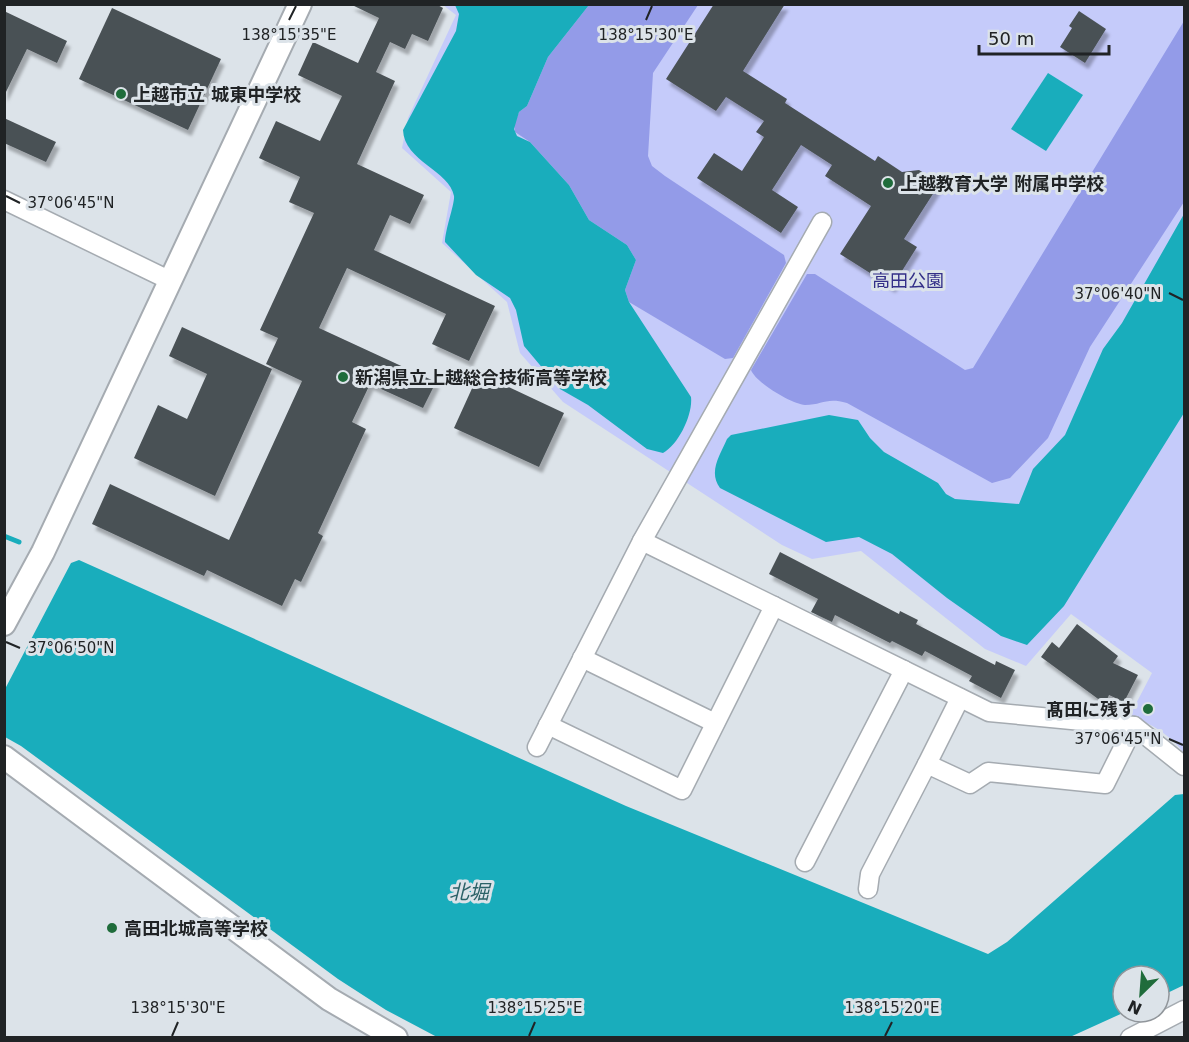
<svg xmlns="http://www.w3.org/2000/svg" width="1189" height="1042" font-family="'DejaVu Sans','Noto Sans JP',sans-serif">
	<defs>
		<filter id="shadow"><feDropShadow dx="3.5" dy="6" stdDeviation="1.5" flood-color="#0004"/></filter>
	</defs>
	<rect width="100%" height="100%" fill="#dce3e9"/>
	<path fill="#c5cbfa" d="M 443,5 L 1184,5 L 1184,753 C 1172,737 1150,721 1129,717 L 1152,673 L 1071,614 L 1026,666 L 985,649 L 861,551 L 812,559 L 782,545 L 563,402 L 520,353 L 507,302 L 442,243 L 451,192 L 402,148 L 408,118 L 456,15 Z"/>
	<g fill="#939be8">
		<polygon points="589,5 698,5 653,73 648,156 652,166 665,176 784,255 786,263 733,358 725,359 629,302 625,290 636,260 627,245 589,220 569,185 530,142 515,132 514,125 519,112 527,106 548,57"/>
		<path d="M 1184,21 L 1184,202 L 1090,347 L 1048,438 L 1010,478 L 992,483 L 847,403 C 826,397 823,405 805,405 C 792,404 756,383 751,370 L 807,274 L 815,274 L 965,370 L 973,368 Z"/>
	</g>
	<g fill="#19adbc">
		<path d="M 455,5 L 589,5 L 548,57 L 527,106 L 519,112 L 514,129 L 517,136 L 530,142 L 569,185 L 589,220 L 627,245 L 636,260 L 625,290 L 629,302 L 691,397 C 693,414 679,444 663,453 L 647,449 L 588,405 L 560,389 L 524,346 L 516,310 L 510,298 L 476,275 L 445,242 C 445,230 455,203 454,196 C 450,171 404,161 403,130 L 456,31 L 459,14 Z"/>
		<polygon points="1048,73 1083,95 1046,151 1011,129"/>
		<path d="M 1184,214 L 1184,413 L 1064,606 L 1027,645 L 1001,636 L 947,598 L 892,554 L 859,537 L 826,542 L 720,488 C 708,472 720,455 727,439 L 731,435 L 829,415 L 858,420 L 870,438 L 884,452 L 938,483 L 946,494 L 955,499 L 1019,504 L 1033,469 L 1065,435 L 1103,349 L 1122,323 Z"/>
		<polygon points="79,560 626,806 988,954 1007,942 1175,795 1184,794 1184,985 1159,997 1159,976 1123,976 1123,1012 1125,1012 1070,1037 437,1037 386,1010 338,979 21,746 5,737 5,689 71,563"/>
	</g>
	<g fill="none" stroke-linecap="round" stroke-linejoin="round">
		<polyline stroke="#19adbc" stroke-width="5" points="4,536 19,542"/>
	</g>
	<g fill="#4a5155" filter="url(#shadow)">
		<polygon points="350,4 436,4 443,8 428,41 412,34 405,49 390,42 376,72 395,81 357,164 424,195 410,224 390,215 374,250 495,306 469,361 432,344 446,314 347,268 319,328 436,382 423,408 370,384 352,422 366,429 318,533 323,536 301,582 295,579 282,606 207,570 204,576 92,524 110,484 229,540 302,381 266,364 278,338 260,330 314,213 289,202 300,177 259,158 276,121 320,141 342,96 298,75 313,42 358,63 379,18"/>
		<polygon points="714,4 785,4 743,71 787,99 785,103 875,161 878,156 902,172 919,170 940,183 904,239 917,247 892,287 840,254 871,206 825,176 832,165 801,145 772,190 798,207 781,233 697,178 714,153 742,171 764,137 756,132 764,121 726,97 716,111 666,79"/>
		<polygon points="112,8 221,59 188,130 79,79"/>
		<polygon points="4,11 67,41 57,63 27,49 4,96"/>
		<polygon points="1079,11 1106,29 1085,63 1060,47 1072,28 1069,26"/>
		<polygon points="4,118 56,142 46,162 4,143"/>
		<polygon points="182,327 272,369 215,496 134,458 158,405 187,419 207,374 169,356"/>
		<polygon points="479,373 564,413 539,467 454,428"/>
		<polygon points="780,552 899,614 900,611 918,620 916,624 995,665 996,661 1015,670 1001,698 969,681 972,676 925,651 922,656 892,641 890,643 835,615 832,622 811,612 818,599 769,574"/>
		<polygon points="1077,624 1118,656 1113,663 1138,675 1124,702 1109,695 1105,704 1041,657 1052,642 1059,648"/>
	</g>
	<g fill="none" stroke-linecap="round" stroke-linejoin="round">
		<g stroke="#a5abb1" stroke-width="21">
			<g id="minor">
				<polyline points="4,200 171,281"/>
				<polyline points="642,541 989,712 1134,726 1184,766"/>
				<polyline points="582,658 715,723"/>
				<polyline points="960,698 927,764 970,784 988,772 1105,784 1134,726"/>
				<polyline points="548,725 682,790 774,606"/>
				<polyline points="537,747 642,541 822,222"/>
				<polyline points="805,862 904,670"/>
				<polyline points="868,889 870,874 927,764"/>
				<polyline points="1130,1038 1184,1010"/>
			</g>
		</g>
		<g stroke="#a5abb1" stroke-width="26">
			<g id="tertiary">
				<polyline points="4,624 43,552 300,4"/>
				<polyline points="4,757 329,999 396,1038"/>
			</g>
		</g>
		<use href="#minor" stroke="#fff" stroke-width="18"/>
		<use href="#tertiary" stroke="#fff" stroke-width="22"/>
	</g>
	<path fill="none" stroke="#202325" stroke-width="2" d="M 289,20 L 296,6M 646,20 L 652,6M 6,196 L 20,203M 1169,293 L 1183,300M 6,642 L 20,648M 1169,739 L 1183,745M 172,1036 L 178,1022M 529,1036 L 535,1022M 885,1036 L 892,1022"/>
	<g fill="#1f6c3b" stroke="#dce3e9" stroke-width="2">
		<circle cx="121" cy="94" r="6"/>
		<circle cx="888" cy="183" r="6"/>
		<circle cx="343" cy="377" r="6"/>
		<circle cx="1148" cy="709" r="6"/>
		<circle cx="112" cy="928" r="6"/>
	</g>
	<g text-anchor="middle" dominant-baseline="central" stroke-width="6" stroke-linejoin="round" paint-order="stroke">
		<g font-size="18" font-weight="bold" fill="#202325" stroke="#dce3e9" text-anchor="start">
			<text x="133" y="94">上越市立 城東中学校</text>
			<text x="900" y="183">上越教育大学 附属中学校</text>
			<text x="355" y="377">新潟県立上越総合技術高等学校</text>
			<text x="1136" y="709" text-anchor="end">髙田に残す</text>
			<text x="124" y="928">高田北城高等学校</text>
		</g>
		<g font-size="18" fill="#332f88" stroke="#dce3e9">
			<text x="908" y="280">高田公園</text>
		</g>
		<g font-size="20" font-style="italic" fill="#2b6167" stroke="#dce3e9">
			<text x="469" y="892">北堀</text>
		</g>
	</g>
	<g font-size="15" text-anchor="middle" fill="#202325" stroke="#dce3e9" stroke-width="6" stroke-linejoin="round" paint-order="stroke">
		<text x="289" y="40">138°15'35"E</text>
		<text x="646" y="40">138°15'30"E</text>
		<text x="71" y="208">37°06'45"N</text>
		<text x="1118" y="299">37°06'40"N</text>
		<text x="71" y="653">37°06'50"N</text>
		<text x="1118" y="744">37°06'45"N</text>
		<text x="178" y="1013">138°15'30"E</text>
		<text x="535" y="1013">138°15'25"E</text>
		<text x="892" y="1013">138°15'20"E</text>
	</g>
	<rect width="1189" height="1042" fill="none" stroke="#202325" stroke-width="12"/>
	<g transform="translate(1141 994) rotate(205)"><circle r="28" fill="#dce3e9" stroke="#91969b" stroke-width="1.5"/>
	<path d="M0-4.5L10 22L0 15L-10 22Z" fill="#1f6c3b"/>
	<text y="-9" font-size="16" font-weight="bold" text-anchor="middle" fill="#202325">N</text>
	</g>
	<path d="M979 45v9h130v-9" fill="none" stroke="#202325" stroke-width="3"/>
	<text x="988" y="45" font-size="18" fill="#202325" stroke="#dce3e9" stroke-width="4.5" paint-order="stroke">50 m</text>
</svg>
